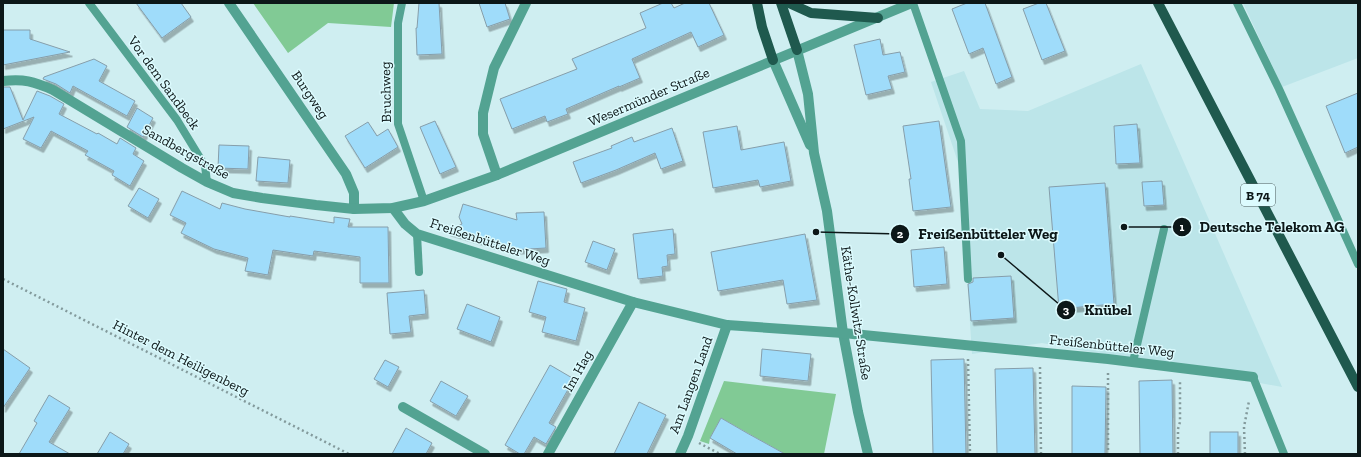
<svg xmlns="http://www.w3.org/2000/svg" width="1361" height="457" font-family="'Zilla Slab',serif">
	<defs>
		<filter id="shadow"><feDropShadow dx="2.5" dy="4.5" stdDeviation="0" flood-color="#0004"/></filter>
	</defs>
	<rect width="100%" height="100%" fill="#cfeef1"/>
	<g fill="#bce5e9">
		<polygon points="1243,3 1358,3 1358,58 1282,87"/>
		<polygon points="1141,64 1282,387 1042,343 972,354 960,168 931,82 964,71 980,109 1028,111"/>
	</g>
	<g fill="#81ca95">
		<polygon points="253,3 394,3 391,27 328,23 288,53"/>
		<polygon points="724,381 836,394 824,454 785,454 721,418 710,438 709,444 700,441"/>
	</g>
	<g fill="#9fdcfa" stroke="#869eaa" filter="url(#shadow)">
		<polygon points="136,3 181,3 191,17 162,38"/>
		<polygon points="419,3 439,3 442,54 417,55 416,28 417,28"/>
		<polygon points="479,3 505,3 510,19 487,27"/>
		<polygon points="663,3 671,3 674,8 685,3 709,3 724,35 698,47 691,32 632,59 640,78 619,87 619,86 566,109 568,114 547,122 545,116 512,129 500,99 577,69 572,59 646,28 640,13"/>
		<polygon points="967,3 985,3 1012,77 996,84 983,48 969,54 952,9"/>
		<polygon points="1039,3 1046,3 1065,51 1042,60 1023,9"/>
		<polygon points="3,30 30,30 30,39 70,52 3,65"/>
		<polygon points="880,39 883,55 900,52 905,72 888,76 892,89 866,95 854,45"/>
		<polygon points="94,59 107,66 99,81 135,101 127,116 73,86 70,93 56,84 43,79 44,77"/>
		<polygon points="3,87 10,87 23,120 37,91 50,96 64,104 59,114 97,134 98,133 117,144 120,138 136,148 133,154 144,161 130,186 112,175 114,171 85,155 88,151 51,131 41,148 23,139 34,117 3,129"/>
		<polygon points="1358,93 1358,147 1345,153 1326,106"/>
		<polygon points="137,108 153,118 143,137 127,127"/>
		<polygon points="435,121 456,167 440,174 420,127"/>
		<polygon points="939,121 951,207 913,211 909,179 911,179 903,126"/>
		<polygon points="368,122 377,136 388,129 398,147 365,168 345,136"/>
		<polygon points="1137,124 1140,163 1116,164 1114,126"/>
		<polygon points="737,126 741,150 784,142 791,181 760,187 758,180 713,188 703,132"/>
		<polygon points="672,128 683,161 661,169 655,153 616,170 581,183 573,162 612,148 611,146 632,137 634,142"/>
		<polygon points="219,145 249,146 248,169 218,168"/>
		<polygon points="258,157 290,160 288,183 256,181"/>
		<polygon points="1162,181 1164,205 1144,206 1142,182"/>
		<polygon points="1105,183 1114,304 1059,309 1049,187"/>
		<polygon points="139,188 159,199 148,218 128,206"/>
		<polygon points="182,191 220,209 222,203 245,209 290,217 290,216 334,223 334,217 350,219 348,227 388,227 389,283 360,283 360,257 314,251 313,256 273,250 268,275 245,271 248,258 214,249 181,233 186,223 170,215"/>
		<polygon points="463,204 517,220 516,213 544,212 546,248 512,250 448,231 462,224 459,217"/>
		<polygon points="673,229 675,254 667,255 668,266 662,267 663,276 638,279 633,234"/>
		<polygon points="805,234 817,300 787,304 783,280 718,291 711,252"/>
		<polygon points="593,241 615,249 607,270 585,262"/>
		<polygon points="944,247 947,284 914,287 911,250"/>
		<polygon points="1011,276 1014,318 971,321 968,284 973,282 973,278"/>
		<polygon points="538,281 567,289 564,302 585,308 576,341 542,332 546,317 529,312"/>
		<polygon points="424,290 426,314 409,316 411,332 390,334 387,293"/>
		<polygon points="467,304 500,317 491,342 457,329"/>
		<polygon points="3,349 30,368 3,408"/>
		<polygon points="762,349 811,354 808,381 760,376"/>
		<polygon points="964,359 966,454 933,454 931,360"/>
		<polygon points="385,360 399,367 388,387 374,379"/>
		<polygon points="550,365 574,379 549,423 556,427 546,444 534,437 524,454 520,454 505,445"/>
		<polygon points="1033,368 1035,454 997,454 995,369"/>
		<polygon points="1172,380 1173,454 1140,454 1139,381"/>
		<polygon points="441,381 468,396 456,416 430,401"/>
		<polygon points="1072,386 1106,387 1105,454 1072,454"/>
		<polygon points="49,395 70,408 49,442 70,454 19,454 37,423 34,421"/>
		<polygon points="639,402 666,415 647,454 614,454"/>
		<polygon points="721,418 747,433 785,454 737,454 710,438"/>
		<polygon points="406,428 432,443 426,454 392,454"/>
		<polygon points="110,432 129,444 123,454 97,454"/>
		<rect x="1210" y="432" width="28" height="22"/>
	</g>
	<g fill="none" stroke-linecap="round" stroke-linejoin="round">
		<g stroke="#839a9c" stroke-width="2.5" stroke-dasharray="2 3" stroke-linecap="butt">
			<polyline points="3,279 349,454"/>
			<polyline points="968,359 970,454"/>
			<polyline points="1040,367 1041,454"/>
			<polyline points="1108,373 1108,454"/>
			<polyline points="699,443 720,454"/>
			<polyline points="1178,454 1178,429 1180,422 1180,381"/>
			<polyline points="1245,454 1244,427 1249,401"/>
		</g>
		<g stroke="#53a392" stroke-width="8">
			<polyline points="89,3 177,120 205,166 207,182"/>
			<polyline points="402,3 398,23 398,124 424,201"/>
			<polyline points="913,3 961,141 968,279"/>
			<polyline points="1237,3 1279,89 1358,264"/>
			<polyline points="417,234 419,272"/>
			<polyline points="1133,362 1164,229"/>
			<polyline points="1253,377 1284,454"/>
		</g>
		<g stroke="#53a392" stroke-width="10">
			<polyline points="229,3 346,174 354,193 354,209"/>
			<polyline points="797,50 808,94 814,153 827,211 843,333 858,412 868,454"/>
			<polyline points="773,60 810,145"/>
			<polyline points="497,175 483,134 483,113 494,68 526,3"/>
			<polyline points="393,208 405,224 417,234 633,302 727,325 843,333 1108,359 1253,377"/>
			<polyline points="403,407 485,454"/>
			<polyline points="548,454 633,302"/>
			<polyline points="680,454 688,436 727,325"/>
		</g>
		<path stroke="#53a392" stroke-width="10" d="M 3,81 C 24,79 33,81 53,90 L 182,168 L 207,182 L 233,193 L 262,198 L 316,205 L 354,209 L 393,208 L 424,201 L 497,175 L 912,3"/>
		<g stroke="#1f594e" stroke-width="10">
			<polyline points="757,3 762,27 773,60"/>
			<polyline points="781,3 797,50"/>
			<polyline points="789,3 811,13 878,18"/>
			<polyline points="1158,3 1358,387"/>
		</g>
	</g>
	<g text-anchor="middle" dominant-baseline="central" stroke-width="3" stroke-linejoin="round" paint-order="stroke">
		<rect fill="#dcfbfe" stroke="#4a5b5d" stroke-width="1" x="1241" y="184" width="34" height="22" rx="3"/>
		<g font-size="13" font-weight="bold" fill="#0c1718">
			<text x="1258" y="195">B 74</text>
		</g>
		<g font-size="14" fill="#0c1718" stroke="#dcfbfe">
			<text transform="translate(164 83) rotate(54)">Vor dem Sandbeck</text>
			<text transform="translate(386 92) rotate(-91)">Bruchweg</text>
			<text transform="translate(310 95) rotate(56)">Burgweg</text>
			<text transform="translate(649 97) rotate(-23)">Wesermünder Straße</text>
			<text transform="translate(186 152) rotate(29)">Sandbergstraße</text>
			<text transform="translate(490 242) rotate(18)">Freißenbütteler Weg</text>
			<text transform="translate(856 313) rotate(81)">Käthe-Kollwitz-Straße</text>
			<text transform="translate(1112 346) rotate(6)">Freißenbütteler Weg</text>
			<text transform="translate(181 358) rotate(27)">Hinter dem Heiligenberg</text>
			<text transform="translate(578 371) rotate(-61)">Im Hag</text>
			<text transform="translate(691 385) rotate(-70)">Am Langen Land</text>
		</g>
	</g>
	<path fill="none" stroke="#0c1718" stroke-width="1.5" d="M1124 227L1182 227M816 232L900 234M1001 255L1066 310"/>
	<g fill="#0c1718" stroke="#dcfbfe" stroke-width="1.5">
		<circle cx="1124" cy="227" r="4"/>
		<circle cx="816" cy="232" r="4"/>
		<circle cx="1001" cy="255" r="4"/>
		<circle cx="1182" cy="227" r="10"/>
		<circle cx="900" cy="234" r="10"/>
		<circle cx="1066" cy="310" r="10"/>
	</g>
	<g font-size="12" text-anchor="middle" font-weight="bold" fill="#fff">
		<text x="1182" y="231">1</text>
		<text x="900" y="238">2</text>
		<text x="1066" y="314">3</text>
	</g>
	<g font-size="15" text-anchor="middle" font-weight="bold" fill="#0c1718" stroke="#dcfbfe" stroke-width="3" stroke-linejoin="round" paint-order="stroke">
		<text x="1272" y="232">Deutsche Telekom AG</text>
		<text x="988" y="239">Freißenbütteler Weg</text>
		<text x="1108" y="315">Knübel</text>
	</g>
	<rect width="1361" height="457" fill="none" stroke="#0c1718" stroke-width="8"/>
</svg>
